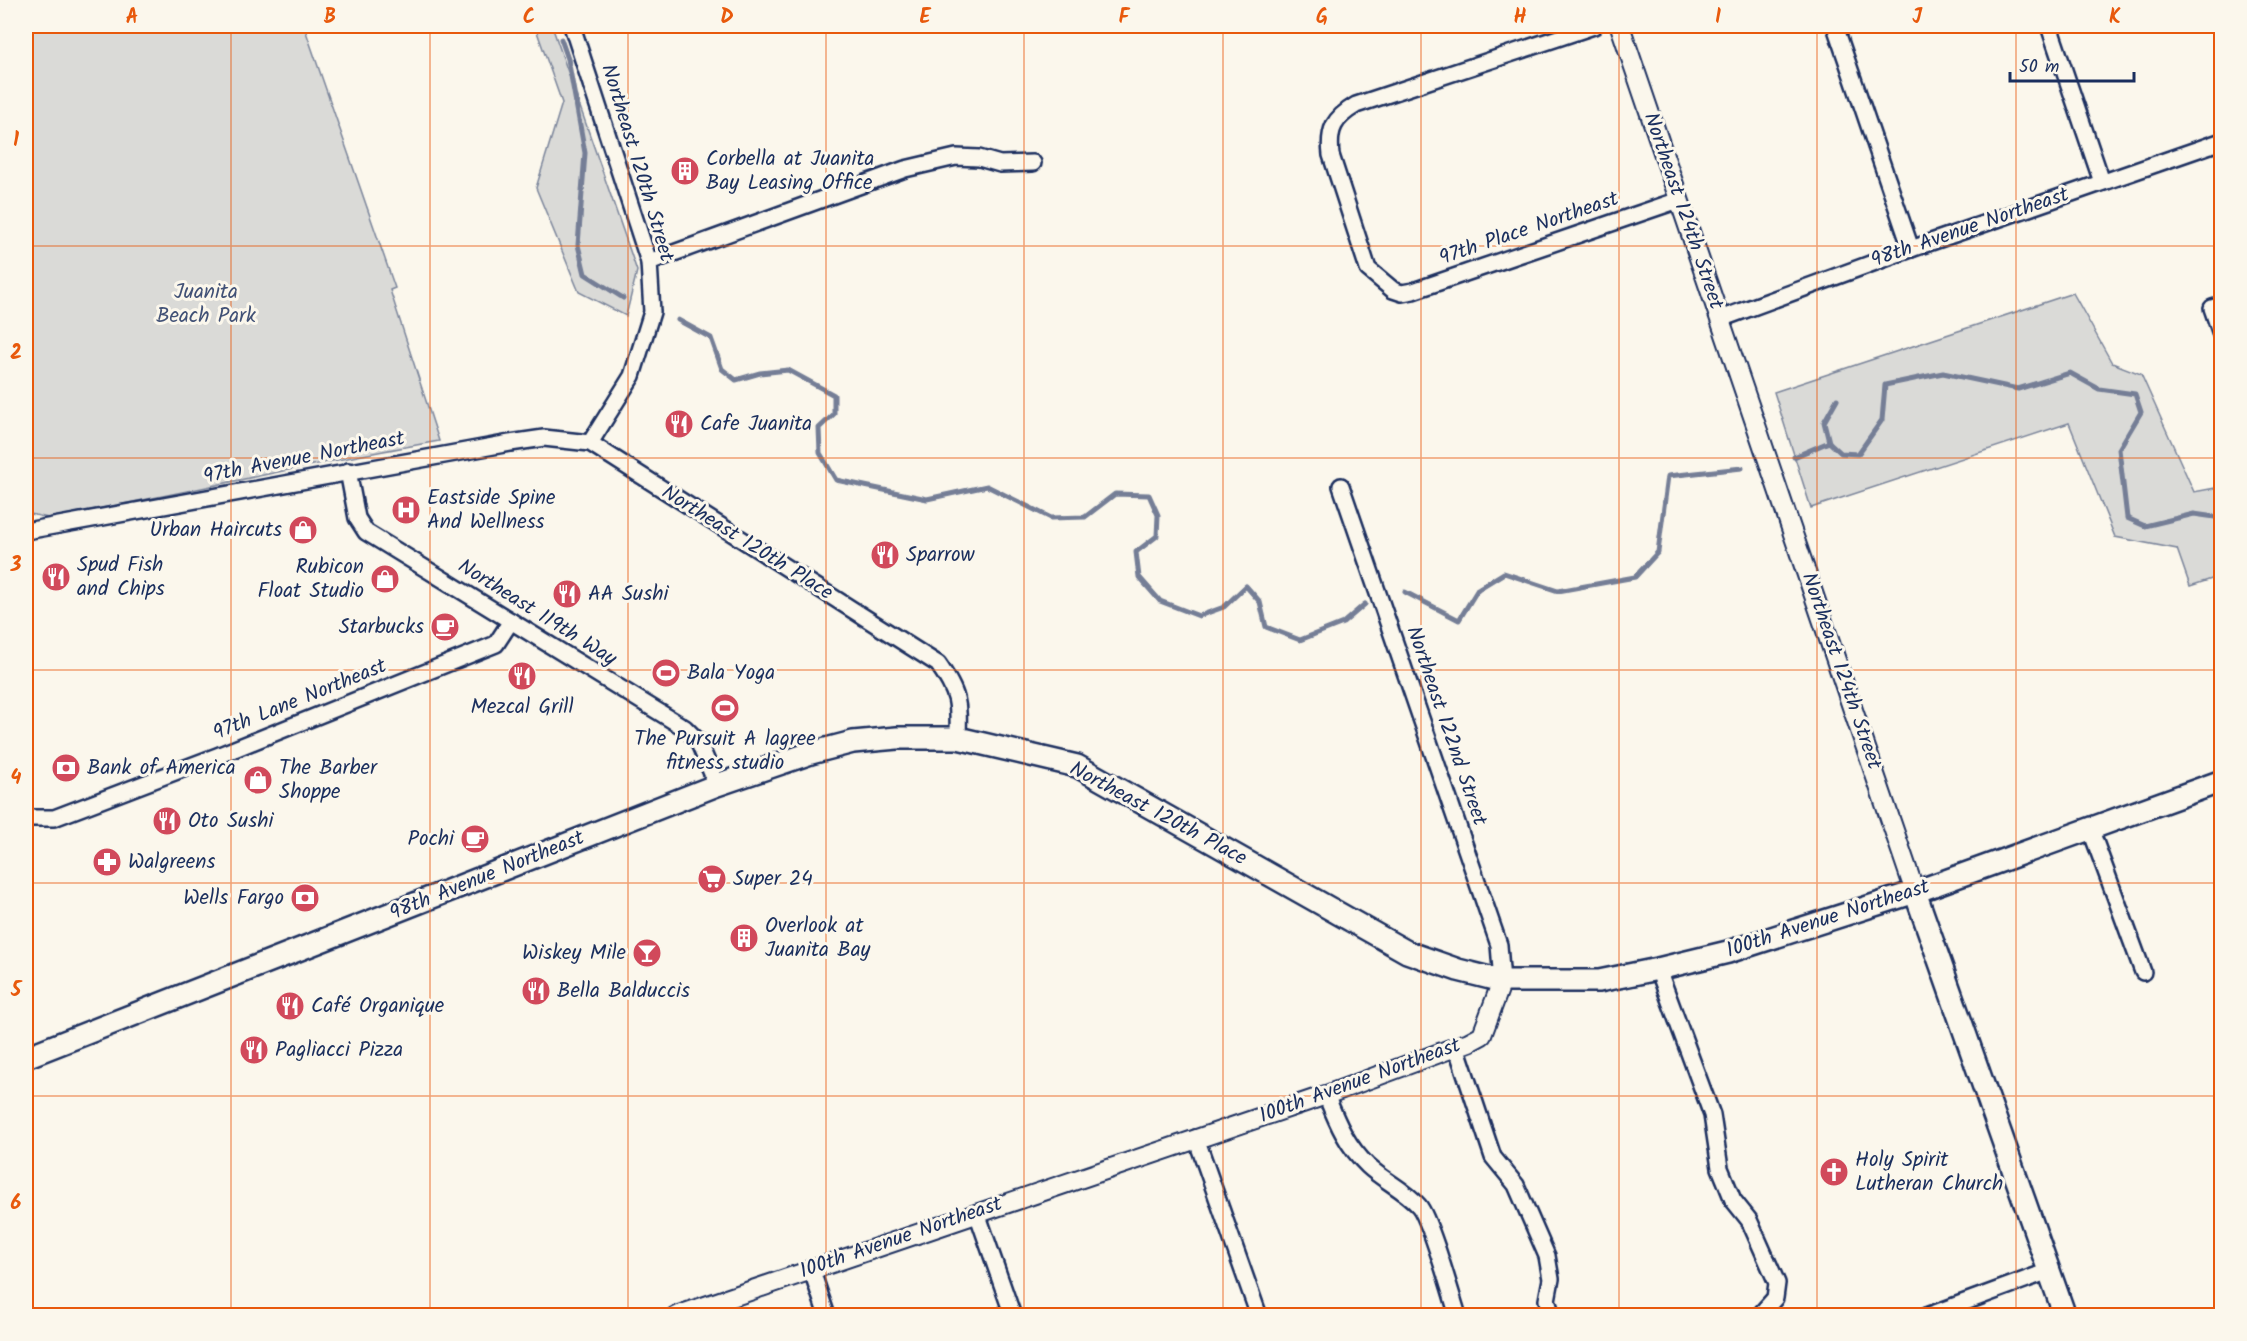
<svg xmlns="http://www.w3.org/2000/svg" width="2247" height="1341" font-family="Kalam,sans-serif">
	<rect width="100%" height="100%" fill="#fbf7ec"/>
	<filter id="ink" filterUnits="userSpaceOnUse"><feTurbulence type="fractalNoise" baseFrequency=".0167" numOctaves="2"/><feDisplacementMap in="SourceGraphic" scale="12" xChannelSelector="R" yChannelSelector="G"/><feConvolveMatrix kernelMatrix="1 2 1 2 8 2 1 2 1" color-interpolation-filters="sRGB"/></filter>
	<g filter="url(#ink)">
		<g fill="#dadad7" stroke="#7a849a" stroke-width="1.5">
			<path d="M 26,26 L 304,26 L 395,288 L 390,290 L 439,441 C 308,463 180,495 48,518 L 26,513 Z"/>
			<polygon points="535,26 552,26 637,271 626,316 579,292 536,188 562,103"/>
			<polygon points="2073,293 2112,363 2141,374 2194,492 2221,487 2221,576 2190,586 2177,549 2115,537 2069,423 1811,508 1774,392"/>
		</g>
		<g fill="none" stroke-linecap="round" stroke-linejoin="round">
			<g stroke="#747e96" stroke-width="5">
				<polyline points="561,39 568,59 585,153 578,245 585,274 623,298"/>
				<polyline points="678,320 711,338 722,369 736,380 760,373 788,370 834,395 834,414 819,428 820,453 836,480 927,499 987,486 1051,518 1085,517 1115,494 1149,495 1158,515 1157,536 1136,552 1139,577 1160,601 1199,616 1224,607 1246,586 1260,602 1266,627 1300,640 1343,623 1365,604"/>
				<polyline points="1829,442 1824,422 1837,399"/>
				<polyline points="1794,457 1829,442 1841,453 1858,454 1882,420 1885,385 1943,373 2018,389 2070,373 2099,389 2135,394 2141,412 2119,449 2127,518 2145,526 2194,514 2222,518"/>
				<polyline points="1405,592 1459,620 1478,589 1504,573 1558,591 1635,577 1658,552 1668,476 1742,468"/>
			</g>
			<g stroke="#1b2f5e" stroke-width="20">
				<g id="minor">
					<polyline points="572,26 649,262 652,312 632,376 590,443"/>
					<path d="M 1594,26 L 1356,105 C 1334,118 1328,129 1331,155 L 1368,269 L 1393,290 L 1402,293 L 1413,291 L 1679,200"/>
					<polyline points="1835,26 1911,249"/>
					<polyline points="2049,26 2102,182"/>
					<polyline points="649,262 905,169 956,157 979,158 1000,164 1033,163"/>
					<polyline points="2222,305 2212,308 2222,337"/>
					<polyline points="1720,319 1911,249 2222,141"/>
					<polyline points="348,471 357,518 366,532 685,728 698,741 717,785"/>
					<polyline points="1341,486 1499,945 1502,981"/>
					<path d="M 26,531 L 510,443 L 544,438 L 590,443 L 938,664 C 959,694 959,702 958,738"/>
					<polyline points="26,818 54,818 217,756 496,644 511,621"/>
					<polyline points="2090,828 2143,972"/>
					<polyline points="1658,969 1712,1115 1720,1168 1733,1200 1749,1220 1777,1283 1775,1298 1759,1316"/>
					<polyline points="1456,1046 1493,1157 1516,1185 1547,1256 1551,1279 1547,1300 1552,1316"/>
					<path d="M 1326,1095 C 1337,1122 1346,1145 1368,1166 C 1384,1181 1404,1189 1419,1206 C 1430,1219 1451,1294 1458,1316"/>
					<polyline points="1196,1138 1259,1316"/>
					<polyline points="977,1213 1013,1316"/>
					<polyline points="811,1268 827,1316"/>
					<polyline points="1927,1316 2049,1271"/>
				</g>
			</g>
			<g stroke="#1b2f5e" stroke-width="22">
				<g id="tertiary">
					<polyline points="1620,26 1915,892"/>
					<polyline points="676,1316 1326,1095 1469,1042 1482,1035 1502,981"/>
				</g>
			</g>
			<g stroke="#1b2f5e" stroke-width="26">
				<g id="secondary">
					<polyline points="1915,892 2065,1316"/>
					<polyline points="26,1057 717,785 811,753 853,742 897,738 958,738 1077,766 1407,952 1458,970 1502,981 1599,981 1658,969 1728,952 1915,892 2222,781"/>
				</g>
			</g>
			<use href="#minor" stroke="#fbf7ec" stroke-width="15"/>
			<use href="#tertiary" stroke="#fbf7ec" stroke-width="18"/>
			<use href="#secondary" stroke="#fbf7ec" stroke-width="21"/>
		</g>
	</g>
	<path fill="none" stroke="#e8590c" stroke-width="1.5" stroke-opacity="0.55" d="M 231,26 L 231,1316M 430,26 L 430,1316M 628,26 L 628,1316M 826,26 L 826,1316M 1024,26 L 1024,1316M 1223,26 L 1223,1316M 1421,26 L 1421,1316M 1619,26 L 1619,1316M 1817,26 L 1817,1316M 2016,26 L 2016,1316M 26,246 L 2222,246M 26,458 L 2222,458M 26,670 L 2222,670M 26,883 L 2222,883M 26,1096 L 2222,1096"/>
	<defs>
		<g id="building-disc" transform="scale(1.5)"><circle r="9.5" fill="#d1495b" stroke="#fbf7ec"/><path d="M-4-6H4V6H1V3H-1V6H-4ZM-2.5-4.3h1.7v1.8h-1.7ZM.8-4.3h1.7v1.8H.8ZM-2.5-1h1.7V.8h-1.7ZM.8-1h1.7V.8H.8Z" fill="#fff"/></g>
		<g id="restaurant-disc" transform="scale(1.5)"><circle r="9.5" fill="#d1495b" stroke="#fbf7ec"/><path d="M-5-6h1v4h1v-4h1v4h1v-4h1v5L-1.5 .5V6h-2V.5L-5-1ZM5-6V6H3V1.5H1.5Q1.5-4 5-6Z" fill="#fff"/></g>
		<g id="hospital-disc" transform="scale(1.5)"><circle r="9.5" fill="#d1495b" stroke="#fbf7ec"/><path d="M-5-5h3v3.5h4V-5h3V5h-3V1.5h-4V5h-3Z" fill="#fff"/></g>
		<g id="shop-disc" transform="scale(1.5)"><circle r="9.5" fill="#d1495b" stroke="#fbf7ec"/><path d="M-5-2.5h2.3a2.7 3.5 0 0 1 5.4 0H5L5.5 6h-11ZM-1.5-2.5h3a1.5 2.3 0 0 0-3 0Z" fill="#fff"/></g>
		<g id="cafe-disc" transform="scale(1.5)"><circle r="9.5" fill="#d1495b" stroke="#fbf7ec"/><path d="M-5.5-4.5H6V0H3Q3 3.5 0 3.5H-2.5Q-5.5 3.5-5.5 0ZM3-3.2v2h1.7v-2ZM-6 4.5H4V6H-6Z" fill="#fff"/></g>
		<g id="stadium-disc" transform="scale(1.5)"><circle r="9.5" fill="#d1495b" stroke="#fbf7ec"/><path d="M0-5a6.5 5 0 1 0 0 10a6.5 5 0 1 0 0-10ZM-3.5-1.8h7v3.6h-7Z" fill="#fff"/></g>
		<g id="bank-disc" transform="scale(1.5)"><circle r="9.5" fill="#d1495b" stroke="#fbf7ec"/><path d="M-6-4H6V4H-6ZM0-2.3a2.3 2.3 0 1 0 0 4.6a2.3 2.3 0 1 0 0-4.6Z" fill="#fff"/></g>
		<g id="pharmacy-disc" transform="scale(1.5)"><circle r="9.5" fill="#d1495b" stroke="#fbf7ec"/><path d="M-2-6h4v4h4v4h-4v4h-4v-4h-4v-4h4Z" fill="#fff"/></g>
		<g id="supermarket-disc" transform="scale(1.5)"><circle r="9.5" fill="#d1495b" stroke="#fbf7ec"/><path d="M-6-5.5h2.5l.6 2H6L4.5 2H-2.5L-4.4-4H-6ZM-1.5 3.2a1.3 1.3 0 1 0 .1 0ZM3 3.2a1.3 1.3 0 1 0 .1 0Z" fill="#fff"/></g>
		<g id="bar-disc" transform="scale(1.5)"><circle r="9.5" fill="#d1495b" stroke="#fbf7ec"/><path d="M-6-5H6L.8 .8V4.5H3.5V6h-7V4.5H-.8V.8Z" fill="#fff"/></g>
		<g id="church-disc" transform="scale(1.5)"><circle r="9.5" fill="#d1495b" stroke="#fbf7ec"/><path d="M-1.2-6h2.4v3.5h3.3v2.4h-3.3V6h-2.4V-.1h-3.3v-2.4h3.3Z" fill="#fff"/></g>
	</defs>
	<g fill-rule="evenodd">
		<use href="#building-disc" x="685" y="171"/>
		<use href="#restaurant-disc" x="679" y="424"/>
		<use href="#hospital-disc" x="406" y="510"/>
		<use href="#shop-disc" x="303" y="530"/>
		<use href="#restaurant-disc" x="885" y="555"/>
		<use href="#restaurant-disc" x="56" y="577"/>
		<use href="#shop-disc" x="385" y="579"/>
		<use href="#restaurant-disc" x="567" y="594"/>
		<use href="#cafe-disc" x="445" y="627"/>
		<use href="#stadium-disc" x="666" y="673"/>
		<use href="#restaurant-disc" x="522" y="676"/>
		<use href="#stadium-disc" x="725" y="708"/>
		<use href="#bank-disc" x="66" y="768"/>
		<use href="#shop-disc" x="258" y="780"/>
		<use href="#restaurant-disc" x="167" y="821"/>
		<use href="#cafe-disc" x="475" y="839"/>
		<use href="#pharmacy-disc" x="107" y="862"/>
		<use href="#supermarket-disc" x="712" y="879"/>
		<use href="#bank-disc" x="305" y="898"/>
		<use href="#building-disc" x="744" y="938"/>
		<use href="#bar-disc" x="647" y="953"/>
		<use href="#restaurant-disc" x="536" y="991"/>
		<use href="#restaurant-disc" x="290" y="1006"/>
		<use href="#restaurant-disc" x="254" y="1050"/>
		<use href="#church-disc" x="1834" y="1172"/>
	</g>
	<g text-anchor="middle" dominant-baseline="central" stroke-width="6" stroke-linejoin="round" paint-order="stroke">
		<g font-size="21" fill="#1b2f5e" stroke="#fbf7ec" text-anchor="start">
			<text x="706" y="159">Corbella at Juanita<tspan x="706" dy="24">Bay Leasing Office</tspan></text>
			<text x="700" y="424">Cafe Juanita</text>
			<text x="427" y="498">Eastside Spine<tspan x="427" dy="24">And Wellness</tspan></text>
			<text x="282" y="530" text-anchor="end">Urban Haircuts</text>
			<text x="906" y="555">Sparrow</text>
			<text x="77" y="565">Spud Fish<tspan x="77" dy="24">and Chips</tspan></text>
			<text x="364" y="567" text-anchor="end">Rubicon<tspan x="364" dy="24">Float Studio</tspan></text>
			<text x="588" y="594">AA Sushi</text>
			<text x="424" y="627" text-anchor="end">Starbucks</text>
			<text x="687" y="673">Bala Yoga</text>
			<text x="522" y="707" text-anchor="middle">Mezcal Grill</text>
			<text x="725" y="739" text-anchor="middle">The Pursuit A lagree<tspan x="725" dy="24">fitness studio</tspan></text>
			<text x="87" y="768">Bank of America</text>
			<text x="279" y="768">The Barber<tspan x="279" dy="24">Shoppe</tspan></text>
			<text x="188" y="821">Oto Sushi</text>
			<text x="454" y="839" text-anchor="end">Pochi</text>
			<text x="128" y="862">Walgreens</text>
			<text x="733" y="879">Super 24</text>
			<text x="284" y="898" text-anchor="end">Wells Fargo</text>
			<text x="765" y="926">Overlook at<tspan x="765" dy="24">Juanita Bay</tspan></text>
			<text x="626" y="953" text-anchor="end">Wiskey Mile</text>
			<text x="557" y="991">Bella Balduccis</text>
			<text x="311" y="1006">Café Organique</text>
			<text x="275" y="1050">Pagliacci Pizza</text>
			<text x="1855" y="1160">Holy Spirit<tspan x="1855" dy="24">Lutheran Church</tspan></text>
		</g>
		<g font-size="21" fill="#1b2f5e" stroke="#fbf7ec">
			<text transform="translate(637 163) rotate(73)">Northeast 120th Street</text>
			<text transform="translate(1683 211) rotate(71)">Northeast 124th Street</text>
			<text transform="translate(1970 228) rotate(-19)">98th Avenue Northeast</text>
			<text transform="translate(1529 229) rotate(-19)">97th Place Northeast</text>
			<text transform="translate(304 458) rotate(-11)">97th Avenue Northeast</text>
			<text transform="translate(747 543) rotate(32)">Northeast 120th Place</text>
			<text transform="translate(537 613) rotate(32)">Northeast 119th Way</text>
			<text transform="translate(1841 671) rotate(71)">Northeast 124th Street</text>
			<text transform="translate(300 700) rotate(-22)">97th Lane Northeast</text>
			<text transform="translate(1446 726) rotate(71)">Northeast 122nd Street</text>
			<text transform="translate(1158 814) rotate(28)">Northeast 120th Place</text>
			<text transform="translate(487 876) rotate(-22)">98th Avenue Northeast</text>
			<text transform="translate(1828 919) rotate(-18)">100th Avenue Northeast</text>
			<text transform="translate(1360 1081) rotate(-20)">100th Avenue Northeast</text>
			<text transform="translate(901 1238) rotate(-19)">100th Avenue Northeast</text>
		</g>
		<g font-size="21" fill="#415176" stroke="#fbf7ec">
			<text x="206" y="292">Juanita<tspan x="206" dy="24">Beach Park</tspan></text>
		</g>
	</g>
	<rect width="2247" height="1341" fill="none" stroke="#fbf7ec" stroke-width="66"/>
	<path d="M2010 72v9h124v-9" fill="none" stroke="#1b2f5e" stroke-width="3"/>
	<text x="2019" y="72" font-size="18" fill="#1b2f5e" stroke="#fbf7ec" stroke-width="4.5" paint-order="stroke">50 m</text>
	<rect x="33" y="33" width="2181" height="1275" fill="none" stroke="#e8590c" stroke-width="2"/>
	<g font-size="20" text-anchor="middle" font-weight="bold" fill="#e8590c">
		<text x="132" y="23">A</text>
		<text x="330" y="23">B</text>
		<text x="529" y="23">C</text>
		<text x="727" y="23">D</text>
		<text x="925" y="23">E</text>
		<text x="1124" y="23">F</text>
		<text x="1322" y="23">G</text>
		<text x="1520" y="23">H</text>
		<text x="1718" y="23">I</text>
		<text x="1917" y="23">J</text>
		<text x="2115" y="23">K</text>
		<text x="16" y="146">1</text>
		<text x="16" y="359">2</text>
		<text x="16" y="571">3</text>
		<text x="16" y="784">4</text>
		<text x="16" y="996">5</text>
		<text x="16" y="1209">6</text>
	</g>
</svg>
